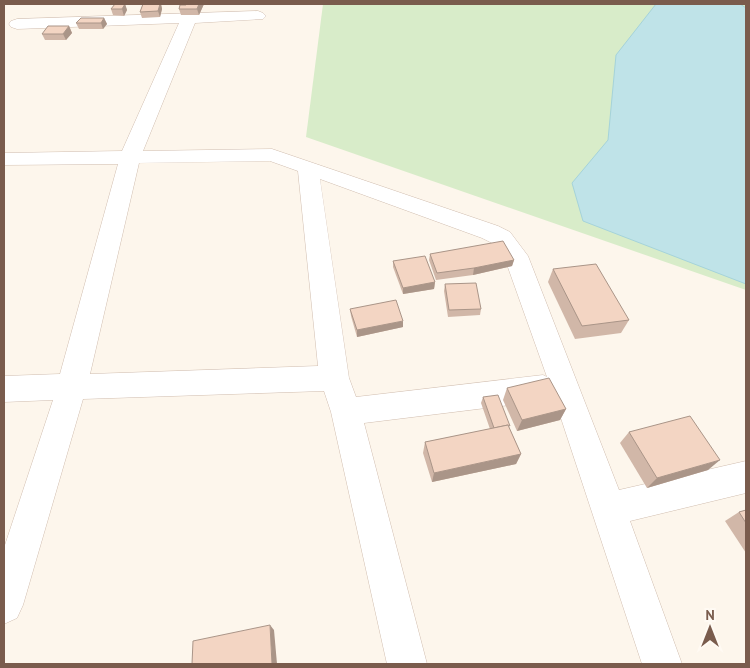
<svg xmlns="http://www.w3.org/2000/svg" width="750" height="668" font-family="'PT Sans',sans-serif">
	<rect width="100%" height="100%" fill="#fdf6ec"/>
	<polygon fill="#d8ecc9" points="323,4 746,4 746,290 306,137"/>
	<polygon fill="#bfe3e8" stroke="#a5d3da" points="656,4 740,4 746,8 746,284 583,221 572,183 608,140 616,55"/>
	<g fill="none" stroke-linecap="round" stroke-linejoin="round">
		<g stroke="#d1beb0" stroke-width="1">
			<path id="street" d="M 258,11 L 263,13 L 266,16 L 263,19 L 195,23 L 143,151 L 272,149 L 498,226 L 510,232 L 528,256 L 619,490 L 746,461 L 746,493 L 630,521 L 682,664 L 642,664 L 554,397 L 543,401 L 364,423 L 427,664 L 387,664 L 331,412 L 324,391 L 83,399 L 23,605 L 17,618 L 4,624 L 4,548 L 53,400 L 4,402 L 4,376 L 60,374 L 118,164 L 4,165 L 4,153 L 122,151 L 179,23 L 17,29 L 11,27 L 9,24 L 11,21 L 17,19 ZM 270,161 L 298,171 L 318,366 L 90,374 L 139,163 ZM 320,179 L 482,238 L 494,244 L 505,259 L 547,377 L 543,375 L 356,397 L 349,378 Z"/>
		</g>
		<use href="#street" fill="#fff" fill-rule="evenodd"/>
	</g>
	<g fill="#d1b7a8">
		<polygon points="125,4 127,10 124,16 113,15 111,9"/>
		<polygon points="143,4 161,4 162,9 160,17 142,18 140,12"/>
		<polygon points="181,4 204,4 199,15 181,15 179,9 182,5"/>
		<polygon points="104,18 107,24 103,29 79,29 76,23"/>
		<polygon points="69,26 72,33 66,40 45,40 42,34"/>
		<polygon points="430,254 514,260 512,266 473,275 436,280 429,260"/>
		<polygon points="393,261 435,282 434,289 403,294 393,267"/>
		<polygon points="553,269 629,320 621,333 575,339 548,282"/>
		<polygon points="445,284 481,309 480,315 448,317 444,291"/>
		<polygon points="350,309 403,327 357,337 351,316"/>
		<polygon points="507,388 566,409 560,420 517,431 503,400"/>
		<polygon points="483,397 509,427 521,454 516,464 432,482 423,453 425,442 490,429 481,403"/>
		<polygon points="629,432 708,470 647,488 620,443"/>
		<polygon points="746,510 746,553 725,521 739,512"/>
	</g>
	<g fill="#aa9588">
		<polygon points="125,4 127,10 124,16 122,9"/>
		<polygon points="160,4 161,4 162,9 160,17 158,11"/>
		<polygon points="199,4 204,4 199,15 197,9"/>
		<polygon points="104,18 107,24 103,29 101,23"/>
		<polygon points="69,26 72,33 66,40 63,34"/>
		<polygon points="514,260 512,266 473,275 474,268"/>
		<polygon points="435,282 434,289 403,294 403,288"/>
		<polygon points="403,321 403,327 357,337 357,330"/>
		<polygon points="566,409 560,420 517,431 522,420"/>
		<polygon points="521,454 516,464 432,482 434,473"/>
		<polygon points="720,460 708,470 647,488 657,478"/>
		<polygon points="270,625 274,630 277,664 272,664"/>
	</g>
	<g fill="#f3d5c3" stroke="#aa9588">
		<polygon points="115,4 125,4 122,9 111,9"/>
		<polygon points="143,4 160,4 158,11 140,12"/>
		<polygon points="186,4 199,4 197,9 179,9 180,5 186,5"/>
		<polygon points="81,18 104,18 101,23 76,23"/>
		<polygon points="48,26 69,26 63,34 42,34"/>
		<polygon points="503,241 514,260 474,268 437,273 430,254"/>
		<polygon points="425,256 435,282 403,288 393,261"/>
		<polygon points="596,264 629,320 582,326 553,269"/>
		<polygon points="476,283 481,309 449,310 445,284"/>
		<polygon points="396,300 403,321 357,330 350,309"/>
		<polygon points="549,378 566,409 522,420 507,388"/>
		<polygon points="498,395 510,426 508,425 494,428 483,397"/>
		<polygon points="690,416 720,460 657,478 629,432"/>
		<polygon points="508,425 521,454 434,473 425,442"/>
		<polygon points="746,510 746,523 739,512"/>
		<polygon points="270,625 272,664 192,664 193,641"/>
	</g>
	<rect width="750" height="668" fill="none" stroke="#7a5c4d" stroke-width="10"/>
	<g transform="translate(710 628)" stroke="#fffaf3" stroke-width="4" paint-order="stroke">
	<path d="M0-4L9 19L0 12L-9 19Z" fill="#7a5c4d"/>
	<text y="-8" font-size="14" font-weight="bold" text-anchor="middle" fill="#7a5c4d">N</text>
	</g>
</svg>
